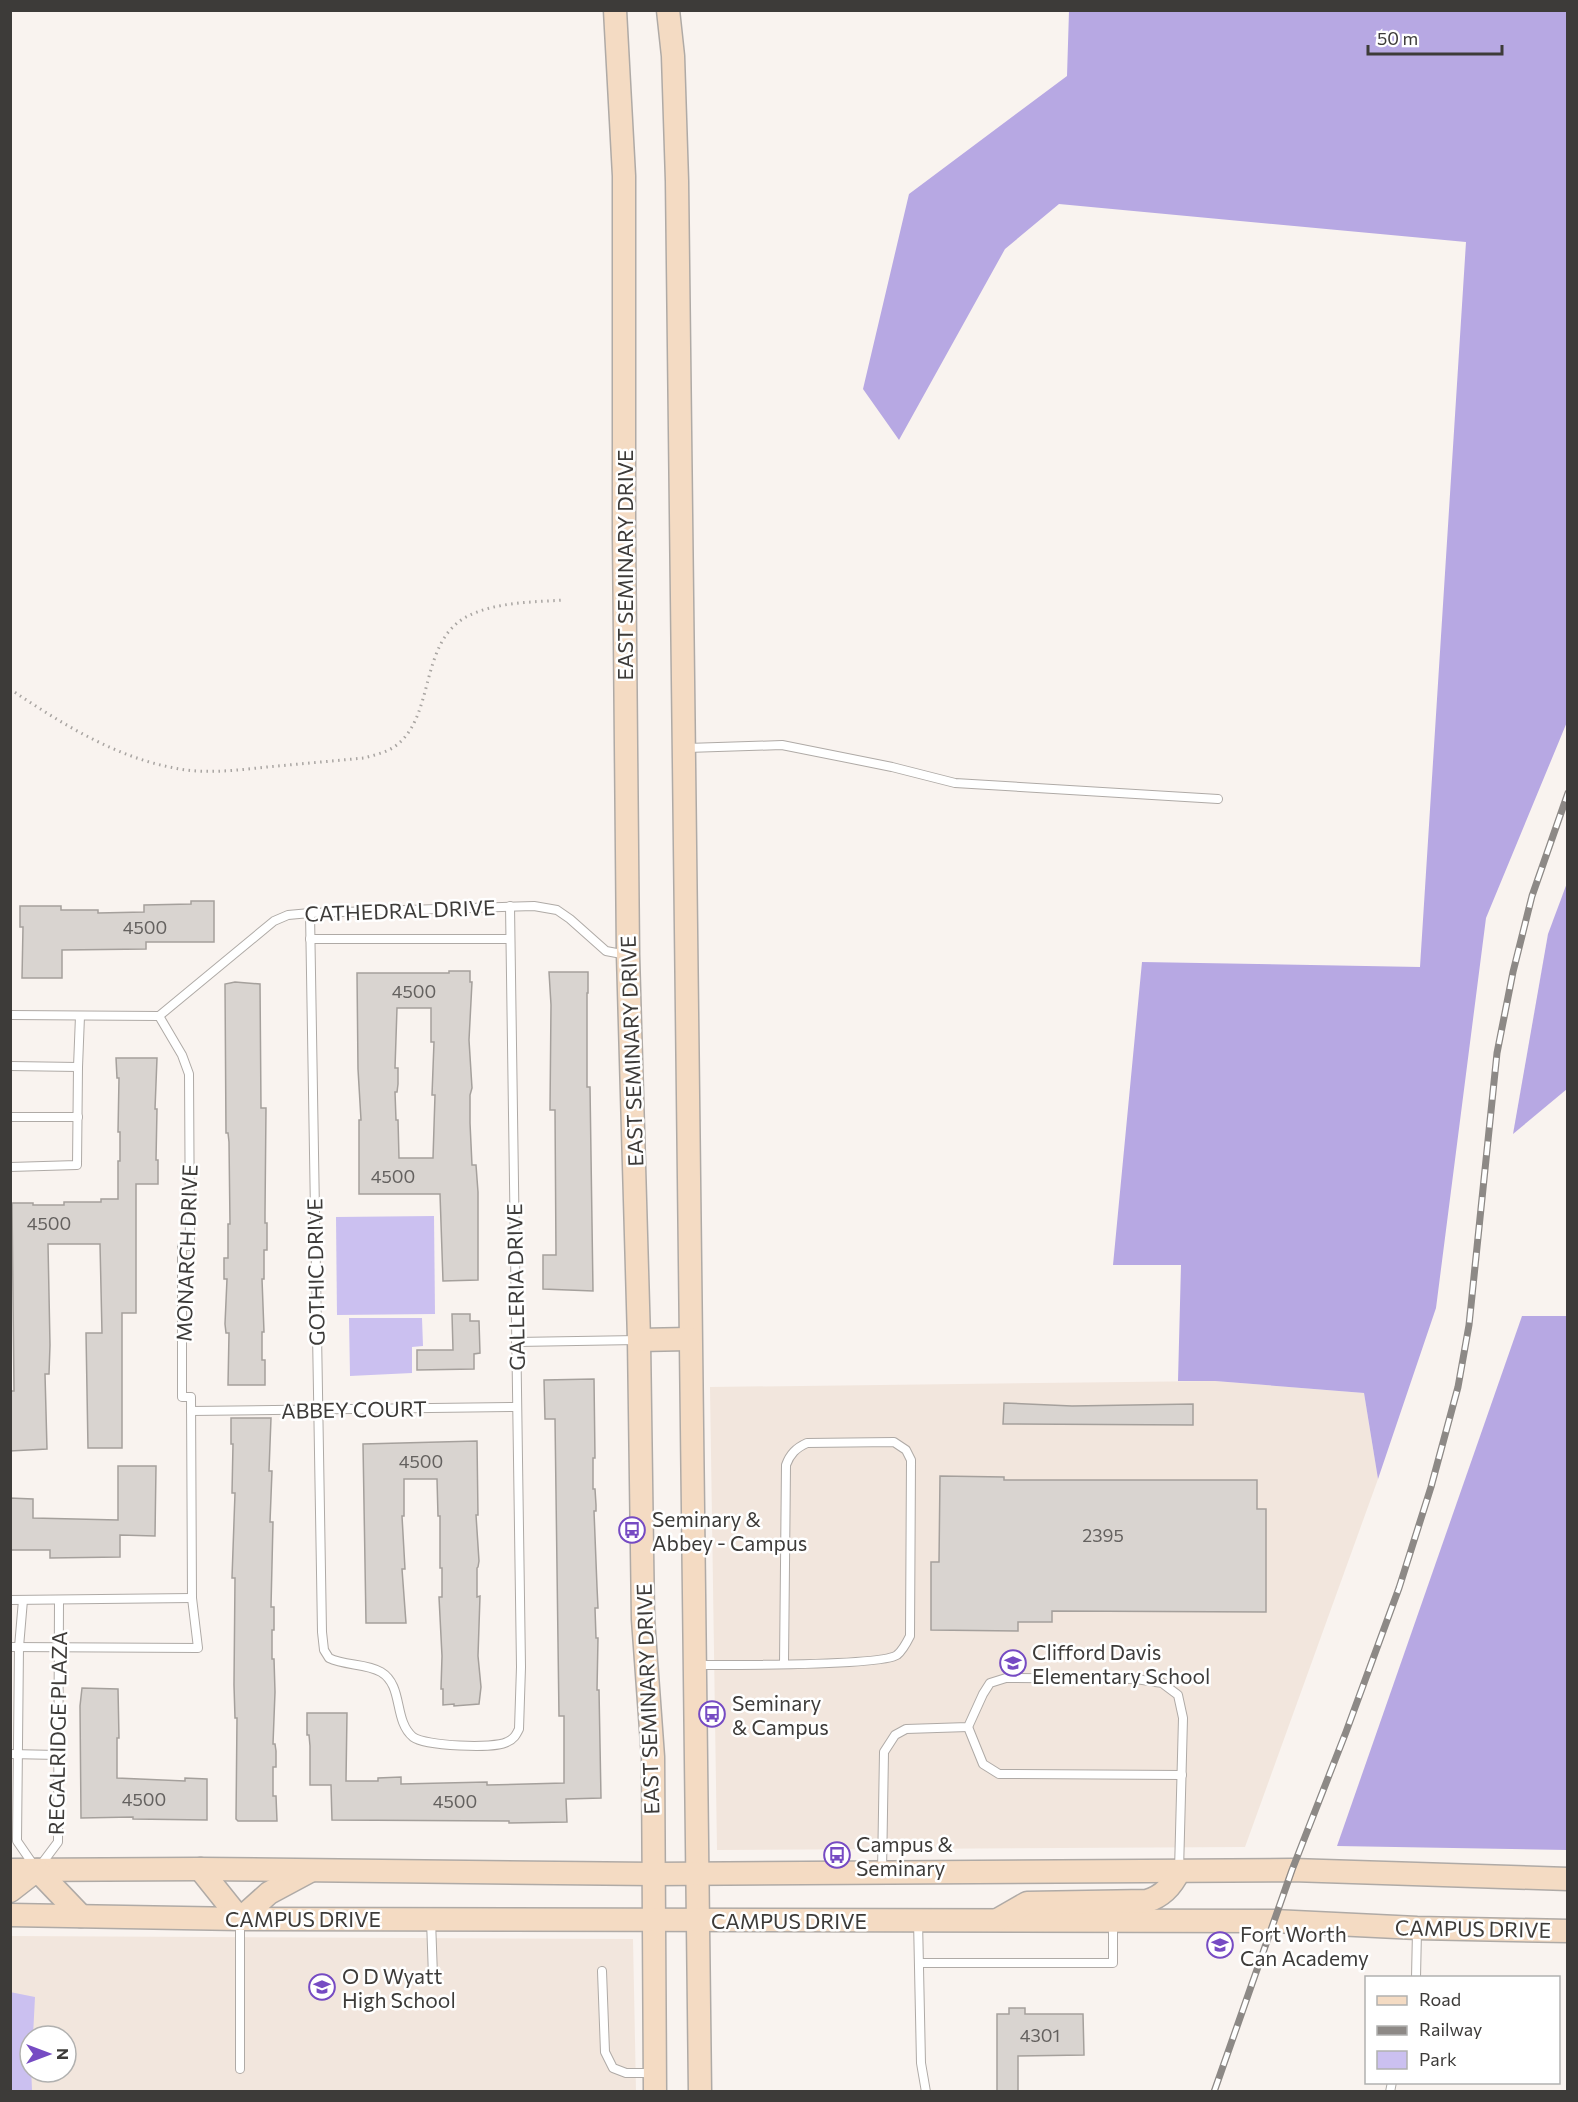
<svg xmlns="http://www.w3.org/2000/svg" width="1578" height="2102" font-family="Commissioner,sans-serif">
	<rect width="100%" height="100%" fill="#f9f3ef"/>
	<g fill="#f2e6dd" fill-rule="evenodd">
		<polygon points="1215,1381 1364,1393 1378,1479 1245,1847 717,1850 710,1387"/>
		<path d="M 11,1936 L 633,1939 L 636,2091 L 11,2092 ZM 30,2036 L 66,2036 L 66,2072 L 30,2072 Z"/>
	</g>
	<g fill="#cbc0f0">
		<polygon points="434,1216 435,1314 337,1315 336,1217"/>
		<polygon points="349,1318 422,1318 423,1346 412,1347 412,1373 350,1376"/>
		<polygon points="10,1992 35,1997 33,2036 30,2036 32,2091 11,2091"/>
	</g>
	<g fill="#b7a8e3">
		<polygon points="1069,11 1567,11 1567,722 1486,918 1436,1308 1378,1479 1364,1393 1215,1381 1178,1381 1181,1265 1113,1265 1142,962 1420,967 1466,242 1059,204 1005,249 899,440 863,389 909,194 1067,76"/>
		<polygon points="1567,883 1567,1089 1513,1134 1548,934"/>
		<polygon points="1522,1316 1567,1316 1567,1850 1337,1846"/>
	</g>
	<g fill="#d9d4d0" stroke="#a5a09c" stroke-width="1.5" fill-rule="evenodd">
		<polygon points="191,901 214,901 214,942 146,942 146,949 62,950 62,978 22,978 23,927 20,927 20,906 61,906 61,910 98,910 98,913 144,912 144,905 191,904"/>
		<path d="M 449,971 L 470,971 L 470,982 L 472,982 L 469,1040 L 472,1088 L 470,1095 L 470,1123 L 472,1165 L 476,1165 L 478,1192 L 478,1280 L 443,1281 L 440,1194 L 359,1194 L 359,1120 L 361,1120 L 358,1069 L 357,973 L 449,973 ZM 397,1008 L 431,1008 L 431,1042 L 434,1042 L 432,1095 L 435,1095 L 433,1158 L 399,1158 L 398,1120 L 396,1120 L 395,1092 L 397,1092 L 398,1084 L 398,1068 L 395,1068 Z"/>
		<polygon points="549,972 588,972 588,993 587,993 587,1087 590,1087 593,1291 543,1289 543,1255 556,1255 555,1110 550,1110 551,1005"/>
		<polygon points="235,982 260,984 261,1108 266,1108 265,1213 265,1223 267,1223 267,1250 264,1250 264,1279 262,1279 264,1332 262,1332 262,1360 265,1360 265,1385 228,1385 229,1333 226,1333 225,1324 227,1279 224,1279 224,1258 228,1258 228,1224 230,1224 229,1142 228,1133 226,1133 225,984"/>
		<polygon points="116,1058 157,1058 155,1109 157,1109 156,1160 158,1160 158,1184 136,1184 136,1313 122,1313 122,1448 88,1448 86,1333 102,1333 100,1244 48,1244 50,1345 49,1374 45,1374 47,1449 10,1451 10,1391 14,1391 12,1203 33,1203 33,1205 64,1205 64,1202 101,1202 101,1199 118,1199 118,1161 120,1161 120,1132 118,1132 119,1078 117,1078"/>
		<polygon points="452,1314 470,1314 470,1321 479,1321 480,1353 474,1354 474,1369 417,1370 417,1350 453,1350"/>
		<polygon points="594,1379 595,1458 593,1458 593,1489 595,1489 596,1505 596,1511 594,1511 597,1587 598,1608 595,1608 596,1638 598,1638 597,1690 599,1690 601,1798 566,1799 567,1822 509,1823 509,1821 332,1820 331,1785 310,1785 310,1746 309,1735 307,1735 307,1713 347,1713 346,1781 378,1781 378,1778 401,1777 401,1784 487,1782 487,1785 564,1783 564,1716 559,1716 555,1419 545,1419 544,1380"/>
		<polygon points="1004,1403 1072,1406 1193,1404 1193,1425 1003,1424"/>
		<polygon points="231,1418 271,1418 269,1471 272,1471 270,1522 273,1522 271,1607 274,1607 274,1630 272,1630 272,1659 274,1659 275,1692 273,1744 275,1744 276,1751 276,1767 273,1767 273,1796 276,1796 277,1821 238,1821 236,1819 237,1718 235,1718 234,1685 235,1578 232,1578 235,1493 232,1493 233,1444 231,1444"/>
		<polygon points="477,1441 478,1515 476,1515 479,1561 478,1567 477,1568 477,1597 480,1596 478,1656 481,1687 479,1704 454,1706 454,1704 443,1705 443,1689 441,1689 442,1656 439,1597 442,1597 442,1568 440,1568 440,1516 438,1516 437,1479 404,1479 404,1516 402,1516 405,1569 402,1569 406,1623 366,1623 363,1444"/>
		<polygon points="118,1466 156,1466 155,1536 120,1535 120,1557 50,1558 50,1550 10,1550 10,1498 33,1499 33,1518 118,1520"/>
		<polygon points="940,1476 1004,1477 1004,1480 1257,1480 1257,1509 1266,1509 1266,1612 1052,1611 1052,1622 1018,1622 1018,1631 931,1630 931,1562 939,1562"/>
		<polygon points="82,1688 118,1689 119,1738 117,1738 117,1778 185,1781 185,1778 207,1779 207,1820 133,1819 133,1817 81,1818 80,1706"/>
		<polygon points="1009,2008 1025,2008 1025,2014 1083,2014 1084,2055 1018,2056 1018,2091 997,2091 997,2014 1009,2014"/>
	</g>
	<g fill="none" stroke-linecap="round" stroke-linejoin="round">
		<g stroke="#afaaa6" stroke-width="10">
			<g id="service">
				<polyline points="687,748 782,745 892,767 955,783 1218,799"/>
				<path d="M 310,913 L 322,1632 L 324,1650 L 329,1658 C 345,1666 366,1663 381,1672 C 404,1686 393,1720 413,1737 C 425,1746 494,1749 507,1742 C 514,1739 516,1735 519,1729 L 521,1667 L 510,906"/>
				<polyline points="310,939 510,939"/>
				<polyline points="10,1015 159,1016 274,921 288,915 310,913 534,906 557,910 570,919 606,951 627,955"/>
				<polyline points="10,1066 78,1067 77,1165 10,1167"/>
				<polyline points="78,1067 80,1016"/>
				<polyline points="10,1117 78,1117"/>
				<polyline points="516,1342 638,1340"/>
				<polyline points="191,1411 517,1407"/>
				<polyline points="10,1600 192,1598"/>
				<polyline points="23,1600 19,1647 17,1841 37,1870 58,1842 59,1600"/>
				<polyline points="10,1647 198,1648 192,1598 191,1397 182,1397 182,1246 190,1246 189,1074 182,1055 159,1016"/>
				<path d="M 697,1665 C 726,1665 881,1666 897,1655 C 902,1651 907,1642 910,1636 L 911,1460 L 906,1450 L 894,1442 L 807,1443 C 796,1448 790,1454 786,1465 L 784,1664"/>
				<polyline points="968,1727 983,1764 999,1774 1182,1775"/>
				<polyline points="10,1754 58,1755"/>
				<polyline points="882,1872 884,1752 895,1735 906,1729 968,1727 983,1694 990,1683 1006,1678 1136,1679 1162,1683 1178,1695 1183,1718 1179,1871"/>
				<polyline points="431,1920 433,1976"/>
				<polyline points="918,1920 921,2063 926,2092"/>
				<polyline points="919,1963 1113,1963 1113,1923"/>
				<polyline points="602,1971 605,2052 613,2068 626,2073 654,2073"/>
				<polyline points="1416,1978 1417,1930"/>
				<polyline points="240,2069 240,1919"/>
				<polyline points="1390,2092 1392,2082"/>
			</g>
		</g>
		<g stroke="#afaaa6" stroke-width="25">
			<g id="secondary">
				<polyline points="615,10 624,176 624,534 628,955 639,1340 643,1619 653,1757 655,2092"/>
				<polyline points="668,10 673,56 677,181 700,2092"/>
				<polyline points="639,1340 689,1339"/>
				<polyline points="200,1869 240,1919 269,1893 310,1871"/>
				<polyline points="10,1870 200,1869 653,1874 1292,1870 1568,1879"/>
				<polyline points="10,1891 37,1870 81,1916"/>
				<polyline points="10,1915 240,1919 1274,1921 1417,1928 1568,1931"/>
				<path d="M 999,1919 L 1027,1903 L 1147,1901 C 1163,1896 1172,1886 1179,1871"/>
			</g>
		</g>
		<path stroke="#a9a5a2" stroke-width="3" stroke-dasharray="1.5 4.5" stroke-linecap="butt" d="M 10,689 C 62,724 118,759 180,769 C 208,774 239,770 267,767 C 299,764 332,761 364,758 C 374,755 385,753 394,747 C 436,718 418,644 466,617 C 494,602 533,602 565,600"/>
		<use href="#service" stroke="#fff" stroke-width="8"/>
		<use href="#secondary" stroke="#f4dbc3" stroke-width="22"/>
		<g stroke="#8d8986" stroke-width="7">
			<polyline id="rail" points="1214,2092 1292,1870 1346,1732 1399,1588 1431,1487 1458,1387 1469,1325 1497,1053 1513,972 1532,896 1568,793"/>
		</g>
		<use href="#rail" stroke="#fff" stroke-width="4.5" stroke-dasharray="14" stroke-linecap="butt"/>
	</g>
	<defs>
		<g id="bus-ring" transform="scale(1.35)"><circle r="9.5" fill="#fff" stroke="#764bc3" stroke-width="1.5"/><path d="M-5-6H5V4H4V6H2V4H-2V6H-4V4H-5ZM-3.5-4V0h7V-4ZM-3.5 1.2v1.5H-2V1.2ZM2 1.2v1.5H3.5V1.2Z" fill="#764bc3"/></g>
		<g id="school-ring" transform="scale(1.35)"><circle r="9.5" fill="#fff" stroke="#764bc3" stroke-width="1.5"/><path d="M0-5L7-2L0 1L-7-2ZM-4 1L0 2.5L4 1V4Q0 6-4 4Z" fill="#764bc3"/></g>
	</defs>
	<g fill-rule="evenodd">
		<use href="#bus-ring" x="632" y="1530"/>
		<use href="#school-ring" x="1013" y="1663"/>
		<use href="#bus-ring" x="712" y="1714"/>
		<use href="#bus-ring" x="837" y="1855"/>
		<use href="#school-ring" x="1220" y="1945"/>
		<use href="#school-ring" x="322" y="1987"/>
	</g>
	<g text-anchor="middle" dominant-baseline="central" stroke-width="5" stroke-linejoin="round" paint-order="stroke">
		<g font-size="18" fill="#64615f">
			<text x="145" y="927">4500</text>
			<text x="414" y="991">4500</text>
			<text x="393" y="1176">4500</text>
			<text x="49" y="1223">4500</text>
			<text x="421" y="1461">4500</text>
			<text x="1103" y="1535">2395</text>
			<text x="144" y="1799">4500</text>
			<text x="455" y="1801">4500</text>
			<text x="1040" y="2035">4301</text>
		</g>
		<g font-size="21" fill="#3d3b39" stroke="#fff">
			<text transform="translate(624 565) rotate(-90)">EAST SEMINARY DRIVE</text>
			<text transform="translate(400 910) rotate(-2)">CATHEDRAL DRIVE</text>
			<text transform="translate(631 1051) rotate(-92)">EAST SEMINARY DRIVE</text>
			<text transform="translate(186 1253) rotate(-88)">MONARCH DRIVE</text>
			<text transform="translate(315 1272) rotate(-91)">GOTHIC DRIVE</text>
			<text transform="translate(515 1287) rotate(-91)">GALLERIA DRIVE</text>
			<text transform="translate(354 1409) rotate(-1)">ABBEY COURT</text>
			<text transform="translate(647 1699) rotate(-92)">EAST SEMINARY DRIVE</text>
			<text transform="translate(57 1733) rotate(-89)">REGALRIDGE PLAZA</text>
			<text x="303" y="1918">CAMPUS DRIVE</text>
			<text x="789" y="1920">CAMPUS DRIVE</text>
			<text transform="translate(1473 1928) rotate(1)">CAMPUS DRIVE</text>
		</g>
		<g font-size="21" fill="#3d3b39" stroke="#fff" text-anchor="start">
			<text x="652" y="1518">Seminary &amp;<tspan x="652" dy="24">Abbey - Campus</tspan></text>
			<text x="1032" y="1651">Clifford Davis<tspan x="1032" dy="24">Elementary School</tspan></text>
			<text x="732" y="1702">Seminary<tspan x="732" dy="24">&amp; Campus</tspan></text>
			<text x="856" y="1843">Campus &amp;<tspan x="856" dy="24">Seminary</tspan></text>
			<text x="1240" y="1933">Fort Worth<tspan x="1240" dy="24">Can Academy</tspan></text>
			<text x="342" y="1975">O D Wyatt<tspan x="342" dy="24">High School</tspan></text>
		</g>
	</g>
	<rect width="1578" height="2102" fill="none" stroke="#3d3b39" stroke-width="24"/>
	<rect x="1365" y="1976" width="195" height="108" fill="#ffffff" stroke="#b1b1b0" stroke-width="1.5"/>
	<rect x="1377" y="1996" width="30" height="9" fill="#f4dbc3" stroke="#b1b1b0" stroke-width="1.5"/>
	<text x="1419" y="2006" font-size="18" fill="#3d3b39">Road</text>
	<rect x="1377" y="2026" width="30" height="9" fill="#8d8986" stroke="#b1b1b0" stroke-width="1.5"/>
	<text x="1419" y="2036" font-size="18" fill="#3d3b39">Railway</text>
	<rect x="1377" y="2051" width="30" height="18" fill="#cbc0f0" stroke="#b1b1b0" stroke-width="1.5"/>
	<text x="1419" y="2066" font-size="18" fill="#3d3b39">Park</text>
	<g transform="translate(48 2054) rotate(90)"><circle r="28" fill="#ffffff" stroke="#b1b1b0" stroke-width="1.5"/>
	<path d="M0-4.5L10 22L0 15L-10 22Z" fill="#764bc3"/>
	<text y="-9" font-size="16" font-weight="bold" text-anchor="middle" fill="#3d3b39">N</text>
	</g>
	<path d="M1368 45v9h134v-9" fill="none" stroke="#3d3b39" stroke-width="3"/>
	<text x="1377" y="45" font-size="18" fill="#3d3b39" stroke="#ffffff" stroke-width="4.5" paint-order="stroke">50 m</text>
</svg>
